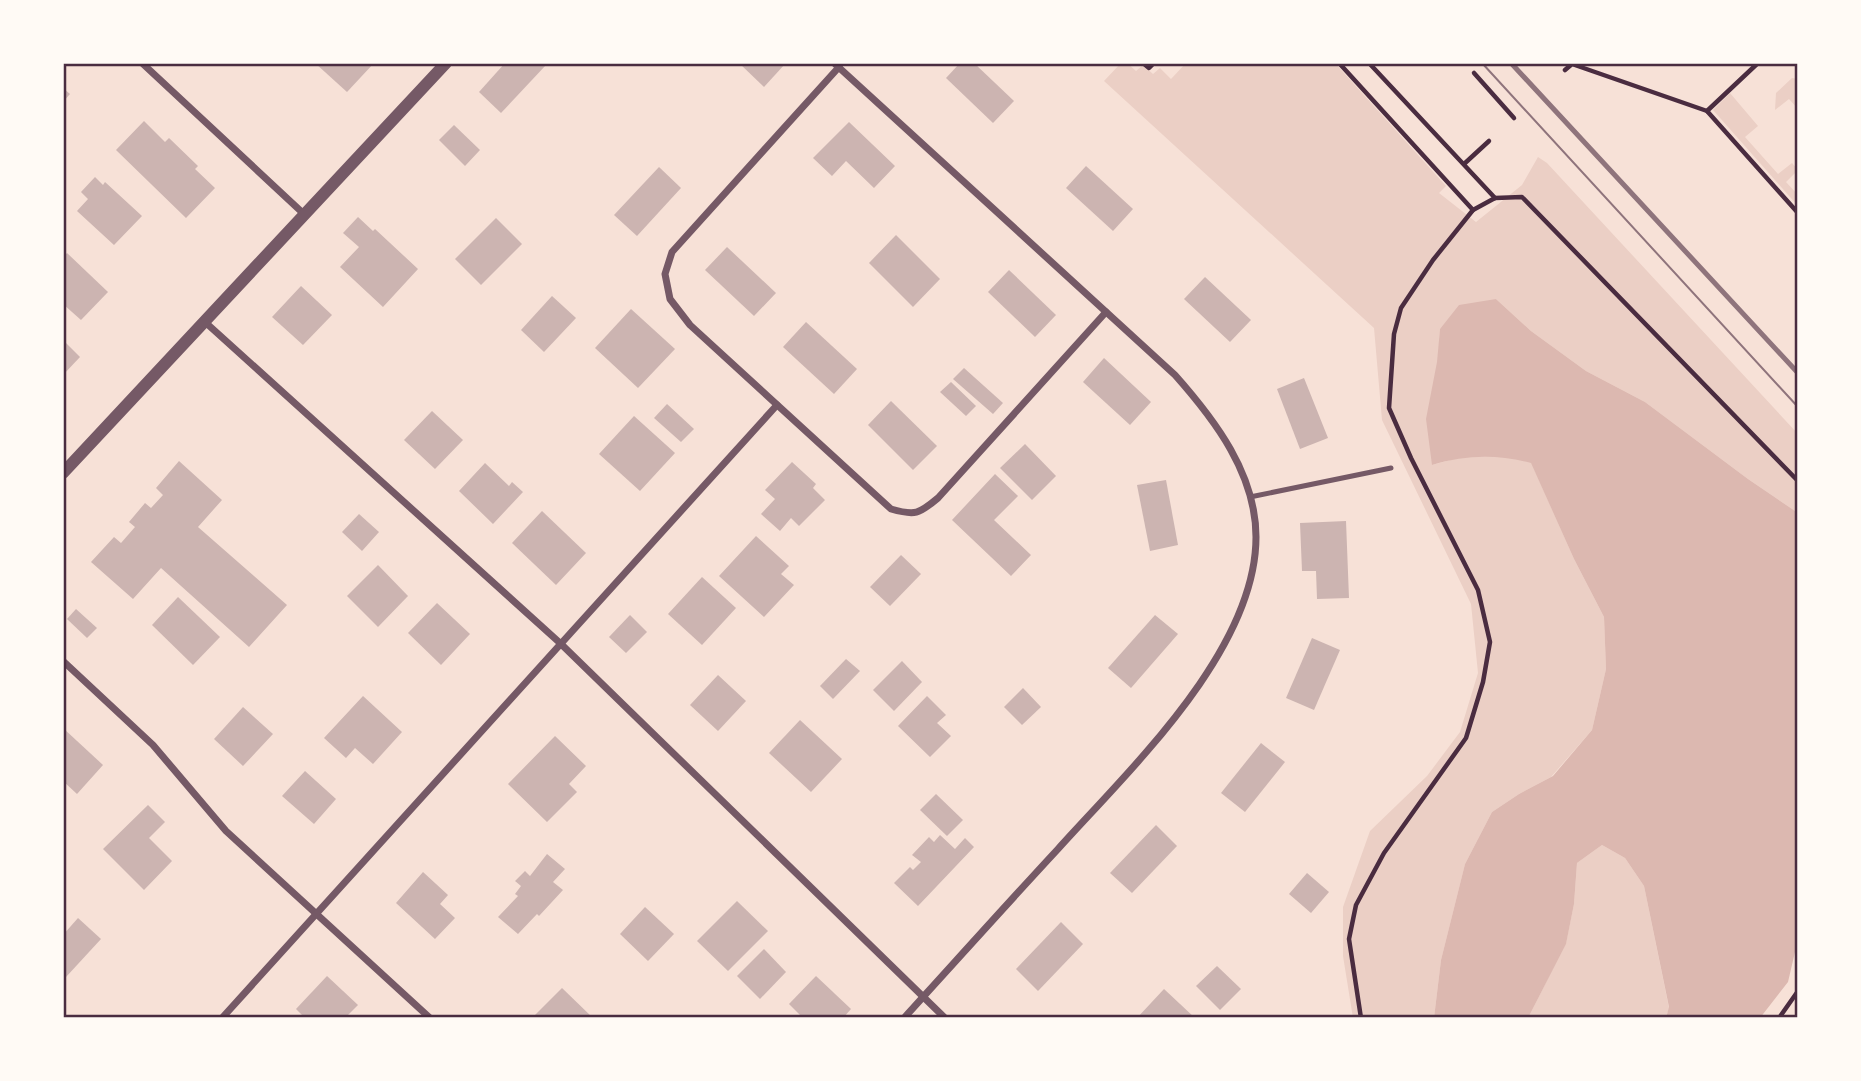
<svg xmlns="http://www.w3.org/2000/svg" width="1861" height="1081" font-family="'Titillium Web',sans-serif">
	<rect width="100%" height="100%" fill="#f7e1d7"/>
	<g fill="#ebcfc5">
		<polygon points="1121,63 1127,63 1136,71 1143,65 1153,74 1160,68 1171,79 1186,63 1335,63 1446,186 1439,193 1476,222 1522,185 1538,157 1547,163 1798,434 1798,513 1748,479 1645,402 1586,371 1531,331 1496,299 1440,329 1432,465 1461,457 1503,456 1531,462 1574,559 1604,617 1606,669 1592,730 1551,777 1519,794 1492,812 1465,864 1441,960 1434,1018 1353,1018 1343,956 1343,907 1370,831 1427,776 1460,732 1478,673 1471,604 1382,420 1374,328 1104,81"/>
		<polygon points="1792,78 1798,79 1798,109 1789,99 1775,110 1776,93"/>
		<polygon points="1730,93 1758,126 1745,137 1778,174 1792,163 1798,170 1786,182 1798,195 1798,206 1713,110"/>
		<polygon points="1602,845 1625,858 1644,886 1669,1008 1666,1018 1528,1018 1566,943 1574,904 1577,863"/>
	</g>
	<path fill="#dcb8b0" d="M 1496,299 L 1531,331 L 1586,371 L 1645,402 L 1748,479 L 1798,513 L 1798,939 L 1788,982 L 1760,1018 L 1666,1018 L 1669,1007 L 1644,886 L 1625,858 L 1602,845 L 1577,863 L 1574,904 L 1566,944 L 1528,1018 L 1434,1018 L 1441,960 L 1465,864 L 1492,812 L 1519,794 L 1553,776 L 1592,730 L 1606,669 L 1604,617 L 1574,559 L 1531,463 C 1496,454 1466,455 1432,465 L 1426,419 L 1437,362 L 1440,329 L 1459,305 Z"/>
	<g fill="#ccb4b1">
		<polygon points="315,63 374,63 347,92"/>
		<polygon points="505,63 546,65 501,113 479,92"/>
		<polygon points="739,63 783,63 785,64 764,87"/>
		<polygon points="960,63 974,63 1014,101 993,123 946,78"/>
		<polygon points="63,88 70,94 63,102"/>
		<polygon points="144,121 165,142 169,138 198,166 195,169 215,188 186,218 116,150"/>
		<polygon points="849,122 895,166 874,188 846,161 832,176 813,158"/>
		<polygon points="454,125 480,150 465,166 439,140"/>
		<polygon points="1086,166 1133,209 1113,231 1066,188"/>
		<polygon points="659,167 681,188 637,236 614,215"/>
		<polygon points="95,177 103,185 105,182 142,216 114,245 77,211 88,199 81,192"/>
		<polygon points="358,217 373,231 375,229 418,269 383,307 340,267 359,247 343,233"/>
		<polygon points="496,218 522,244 481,285 455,259"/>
		<polygon points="896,235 940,279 913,307 869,263"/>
		<polygon points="727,247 776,293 754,316 705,270"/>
		<polygon points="67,253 108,292 81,320 63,304 63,258"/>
		<polygon points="1009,270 1056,315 1035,337 988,292"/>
		<polygon points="1205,277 1251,320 1230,342 1184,299"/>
		<polygon points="301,286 332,315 303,345 272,317"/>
		<polygon points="552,296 576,318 544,352 521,330"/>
		<polygon points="631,309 675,349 638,388 595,348"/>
		<polygon points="806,322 857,369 834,394 783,347"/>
		<polygon points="63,340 80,357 63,375"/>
		<polygon points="1104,358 1151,402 1130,425 1083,382"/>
		<polygon points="964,368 1003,403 993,414 953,379"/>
		<polygon points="1304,378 1328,438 1300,449 1277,389"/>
		<polygon points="951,382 976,406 966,416 940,392"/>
		<polygon points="891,401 937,446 913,470 868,425"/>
		<polygon points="667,404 694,429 681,442 654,418"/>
		<polygon points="432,411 463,440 435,469 404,440"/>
		<polygon points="634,416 675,453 640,491 599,454"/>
		<polygon points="1025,444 1056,476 1032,500 1000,468"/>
		<polygon points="179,461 222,500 198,527 287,605 249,647 161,568 133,599 91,562 114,537 121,543 135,527 129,522 145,503 151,508 163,495 156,488"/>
		<polygon points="792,462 816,484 813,488 825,500 799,526 791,518 780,531 761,514 775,499 765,490"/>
		<polygon points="485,463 509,486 512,482 523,492 493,524 459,491"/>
		<polygon points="995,474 1018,496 994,520 1031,555 1011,576 952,520"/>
		<polygon points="1166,480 1178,545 1150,551 1137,485"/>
		<polygon points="542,511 586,553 556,585 512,543"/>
		<polygon points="359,514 379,532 362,551 342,532"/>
		<polygon points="1346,521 1349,598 1317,599 1316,571 1302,571 1300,523"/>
		<polygon points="756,536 789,566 781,574 794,585 764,617 719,576"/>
		<polygon points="901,555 921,574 890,606 870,587"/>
		<polygon points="378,565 408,596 378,627 347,596"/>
		<polygon points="702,577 736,608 702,645 668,614"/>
		<polygon points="178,597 220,637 193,665 152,625"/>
		<polygon points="437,603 470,634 441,665 408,633"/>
		<polygon points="76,609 97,628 87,638 67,619"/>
		<polygon points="630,615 647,632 626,653 609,637"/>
		<polygon points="1155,615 1178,634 1131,688 1108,668"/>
		<polygon points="1312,638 1340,650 1314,710 1286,698"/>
		<polygon points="846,659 860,671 833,699 820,686"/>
		<polygon points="902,661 922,682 894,711 873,690"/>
		<polygon points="718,675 746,701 718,731 690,705"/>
		<polygon points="1023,688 1041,707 1022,725 1004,707"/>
		<polygon points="363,696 402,732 373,764 355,748 346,758 324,738"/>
		<polygon points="927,696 946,715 937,723 951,736 930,757 898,726"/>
		<polygon points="243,707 273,734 243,766 214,739"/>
		<polygon points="800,720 842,759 811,792 769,753"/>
		<polygon points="63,728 103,765 77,794 63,781"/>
		<polygon points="555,736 586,766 569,784 577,792 547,822 508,784"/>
		<polygon points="1261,743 1285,762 1245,812 1221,793"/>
		<polygon points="305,771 336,799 314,824 282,796"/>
		<polygon points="936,794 963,820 947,836 920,810"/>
		<polygon points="148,805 165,822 149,838 172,861 144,890 103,849"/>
		<polygon points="1156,825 1177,846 1132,893 1110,873"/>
		<polygon points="940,835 955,849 965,838 974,847 918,906 894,883 910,867 913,870 921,862 912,855 929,837 934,842"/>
		<polygon points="547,854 565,869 553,882 563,890 539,916 537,914 518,934 498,917 518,896 515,894 521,886 515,881 525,871 530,876"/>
		<polygon points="423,872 448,895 440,904 455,918 435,939 396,903"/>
		<polygon points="1307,873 1329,892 1311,913 1289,894"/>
		<polygon points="737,901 768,931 728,971 697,941"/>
		<polygon points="645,907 674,934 648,961 620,934"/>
		<polygon points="78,918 101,939 66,977 63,975 63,935"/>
		<polygon points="1061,922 1083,944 1038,991 1016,969"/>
		<polygon points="764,949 786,972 760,999 737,976"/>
		<polygon points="1217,966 1241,989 1220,1010 1196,986"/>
		<polygon points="327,976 358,1005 345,1018 305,1018 296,1009"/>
		<polygon points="816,976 851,1009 843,1018 803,1018 789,1004"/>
		<polygon points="562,988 593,1018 536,1018 534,1016"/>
		<polygon points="1164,989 1195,1018 1137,1018"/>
	</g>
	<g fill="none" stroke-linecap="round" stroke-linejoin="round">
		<g stroke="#4a2c40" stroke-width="4.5">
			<polyline points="1143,63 1149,68 1154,63"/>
			<polyline points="1339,63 1473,210"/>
			<polyline points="1369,63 1495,198"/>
			<polyline points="1565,70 1572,64 1707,111 1798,213"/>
			<polyline points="1474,73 1514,118"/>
			<polyline points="1707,111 1758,63"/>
			<polyline points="1464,164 1489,141"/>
			<polyline points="1361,1018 1349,939 1356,905 1384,853 1466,738 1483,682 1490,642 1478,590 1411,458 1389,408 1394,334 1401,308 1433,260 1473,210 1495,198 1522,197 1798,481"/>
			<polyline points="1779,1018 1798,991"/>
		</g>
		<polyline stroke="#755966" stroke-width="5" points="1250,497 1391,468"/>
		<g stroke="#755966" stroke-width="7">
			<polyline points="142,63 305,215"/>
			<path d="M 834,63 L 1175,375 C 1215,420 1256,474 1256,537 C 1256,651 1129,770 1058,849 C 1006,905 955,962 904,1018"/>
			<path d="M 839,67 L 672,252 L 665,274 L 670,299 L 690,325 L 891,509 C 915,516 919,514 938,498 L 1106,312"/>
			<polyline points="205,322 560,643 945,1018"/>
			<polyline points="63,661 153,745 226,831 430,1018"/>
			<polyline points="222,1018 777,405"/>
		</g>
		<polyline stroke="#755966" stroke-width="12" points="63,473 446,63"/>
		<polyline stroke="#8f747c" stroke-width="2" points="1482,63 1798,407"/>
		<polyline stroke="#8f747c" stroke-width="5" points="1511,63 1798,373"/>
	</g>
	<rect width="1861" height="1081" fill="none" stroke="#fffaf5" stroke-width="130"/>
	<rect x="65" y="65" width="1731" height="951" fill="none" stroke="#4a2c40" stroke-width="2.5"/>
</svg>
